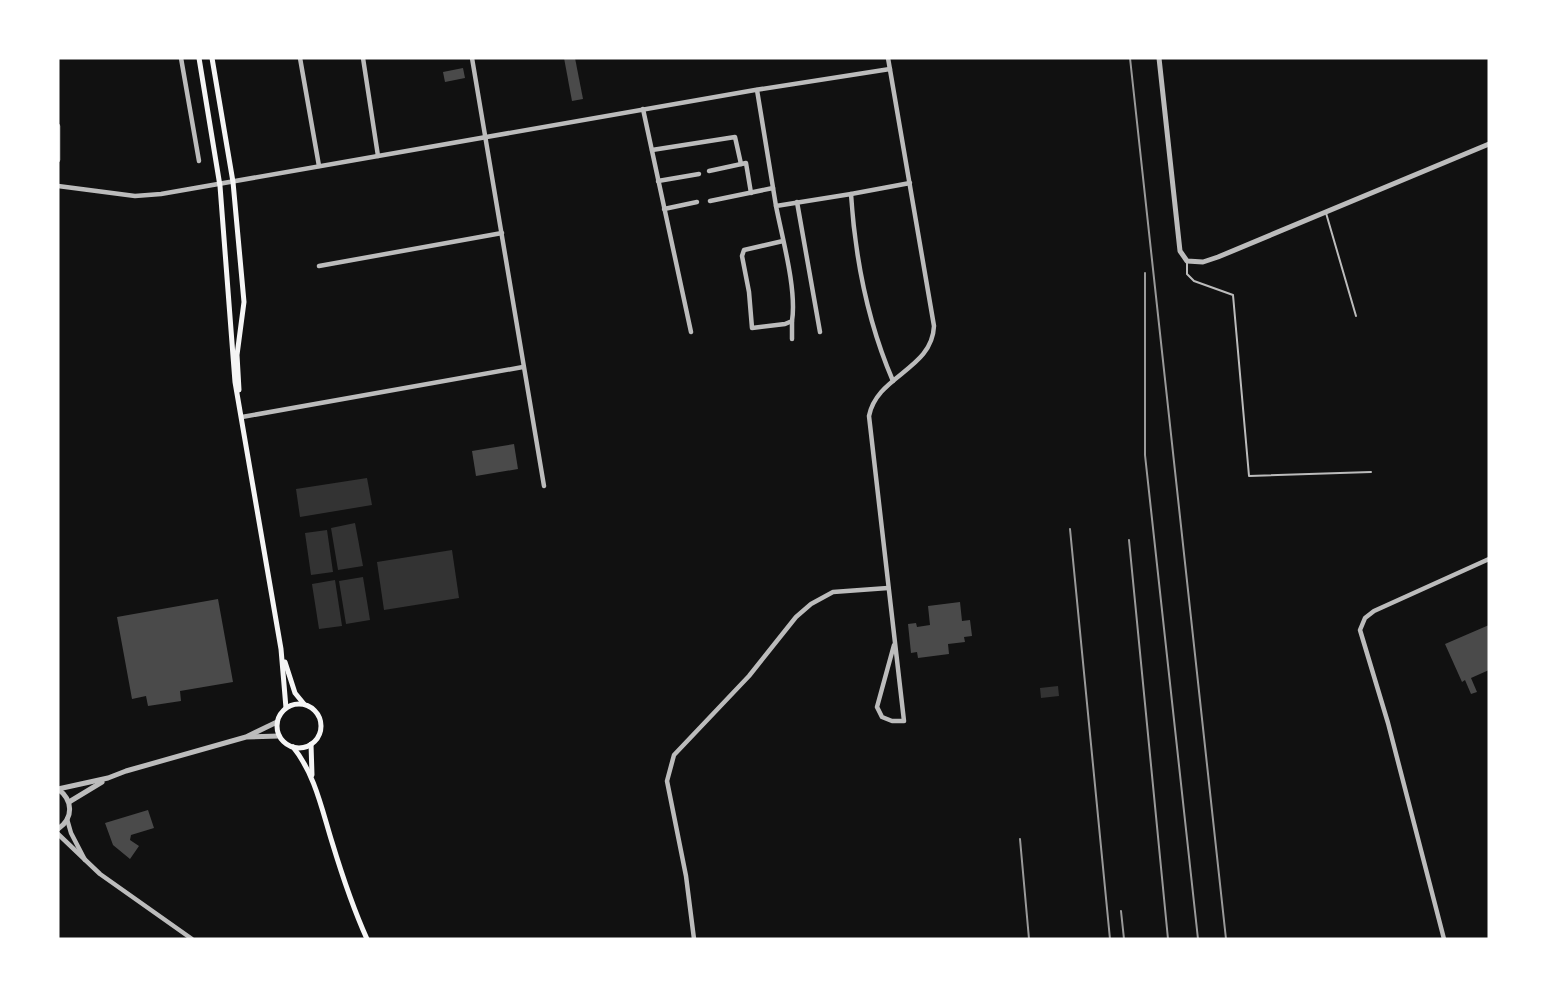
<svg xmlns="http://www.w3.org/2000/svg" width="1547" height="997" font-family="Cabin,sans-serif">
	<rect width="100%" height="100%" fill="#111"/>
	<g fill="#333">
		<polygon points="367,478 372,505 300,517 296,489"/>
		<polygon points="355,523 363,566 338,570 331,528"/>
		<polygon points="327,530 333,572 311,575 305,533"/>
		<polygon points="452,550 459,598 384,610 377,562"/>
		<polygon points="363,577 370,620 346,624 339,581"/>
		<polygon points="335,580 342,626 319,629 312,584"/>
		<polygon points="1058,686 1059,696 1041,698 1040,688"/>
	</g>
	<g fill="#4a4a4a">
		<polygon points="564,58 575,58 583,99 572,101"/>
		<polygon points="463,68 465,78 445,82 443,72"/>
		<polygon points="514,444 518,469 476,476 472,451"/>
		<polygon points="218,599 233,682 180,691 181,701 148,706 146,696 132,699 117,617"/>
		<polygon points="960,602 962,621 970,620 972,636 964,637 965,642 948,644 949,654 918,658 917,652 911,653 908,624 916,623 917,627 930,625 928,606"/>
		<polygon points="1489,625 1489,670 1471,678 1477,692 1471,694 1465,680 1462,682 1445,644"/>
		<polygon points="148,810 154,828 131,835 130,840 139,846 130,859 113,845 105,823"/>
	</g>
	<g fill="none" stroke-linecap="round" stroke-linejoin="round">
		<g stroke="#bcbcbc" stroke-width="2">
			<polyline points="1326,213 1356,316"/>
			<polyline points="1187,262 1187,274 1194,281 1233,295 1249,476 1371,472"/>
		</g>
		<g stroke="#bcbcbc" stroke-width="4.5">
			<polyline points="181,58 199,161"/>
			<polyline points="300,58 319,166"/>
			<polyline points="363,58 378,156"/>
			<polyline points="472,58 544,486"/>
			<path d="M 888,58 L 934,326 C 932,370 877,375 869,416 L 904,721 L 892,721 L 882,717 L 877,707 L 894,645"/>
			<polyline points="757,90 776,206"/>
			<polyline points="643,109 691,332"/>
			<polyline points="58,126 58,160"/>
			<polyline points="652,150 735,137 741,164"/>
			<polyline points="709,171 746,163 751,193"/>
			<polyline points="658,181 699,174"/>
			<polyline points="58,186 135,196 161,194 755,90 890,69"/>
			<polyline points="851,194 910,183"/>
			<polyline points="710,201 773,188"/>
			<polyline points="797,202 820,332"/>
			<polyline points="664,209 697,202"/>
			<path d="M 783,241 L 744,250 L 742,256 L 749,292 L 752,328 L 785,324 L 792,321 C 797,290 782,237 776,206 L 851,194 C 855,256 868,323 893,381"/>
			<polyline points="319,266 502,233"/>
			<polyline points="792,339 792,321"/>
			<polyline points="242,417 523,367"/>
			<polyline points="67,819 71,833 85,860"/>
			<polyline points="58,834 100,874 192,939"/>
			<polyline points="694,939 686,876 667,781 674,755 749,676 796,617 811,604 833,592 888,588"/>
			<polyline points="1444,939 1388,723 1360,630 1365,618 1374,611 1489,559"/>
		</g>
		<g stroke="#bcbcbc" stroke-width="5">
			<polyline points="1159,58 1180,251 1187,261 1203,262 1218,257 1489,144"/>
			<polyline points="248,736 277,722"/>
			<polyline points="58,789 108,778 126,771 246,737 279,736"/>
			<path d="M 58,789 C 73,800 74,818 58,829"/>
			<polyline points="69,802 102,782"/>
		</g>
		<g stroke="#f5f5f5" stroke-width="5">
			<polyline points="199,58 220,186 235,382 281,649 286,708"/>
			<polyline points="212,58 233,182 244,302 237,355 239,390"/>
			<polyline points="285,662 295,693 304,704"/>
			<circle cx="299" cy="726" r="22"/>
			<polyline points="311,744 312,775"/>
			<path d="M 293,747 C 315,774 322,810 332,842 C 342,875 353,908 367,939"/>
		</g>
		<g stroke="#9a9a9a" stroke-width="2">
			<polyline points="1130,58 1226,939"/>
			<polyline points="1145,273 1145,455 1198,939"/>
			<polyline points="1070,529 1110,939"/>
			<polyline points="1129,540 1168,939"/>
			<polyline points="1020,839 1029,939"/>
			<polyline points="1121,911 1124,939"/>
		</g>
	</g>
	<rect width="1547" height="997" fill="none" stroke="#ffffff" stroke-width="119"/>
</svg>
